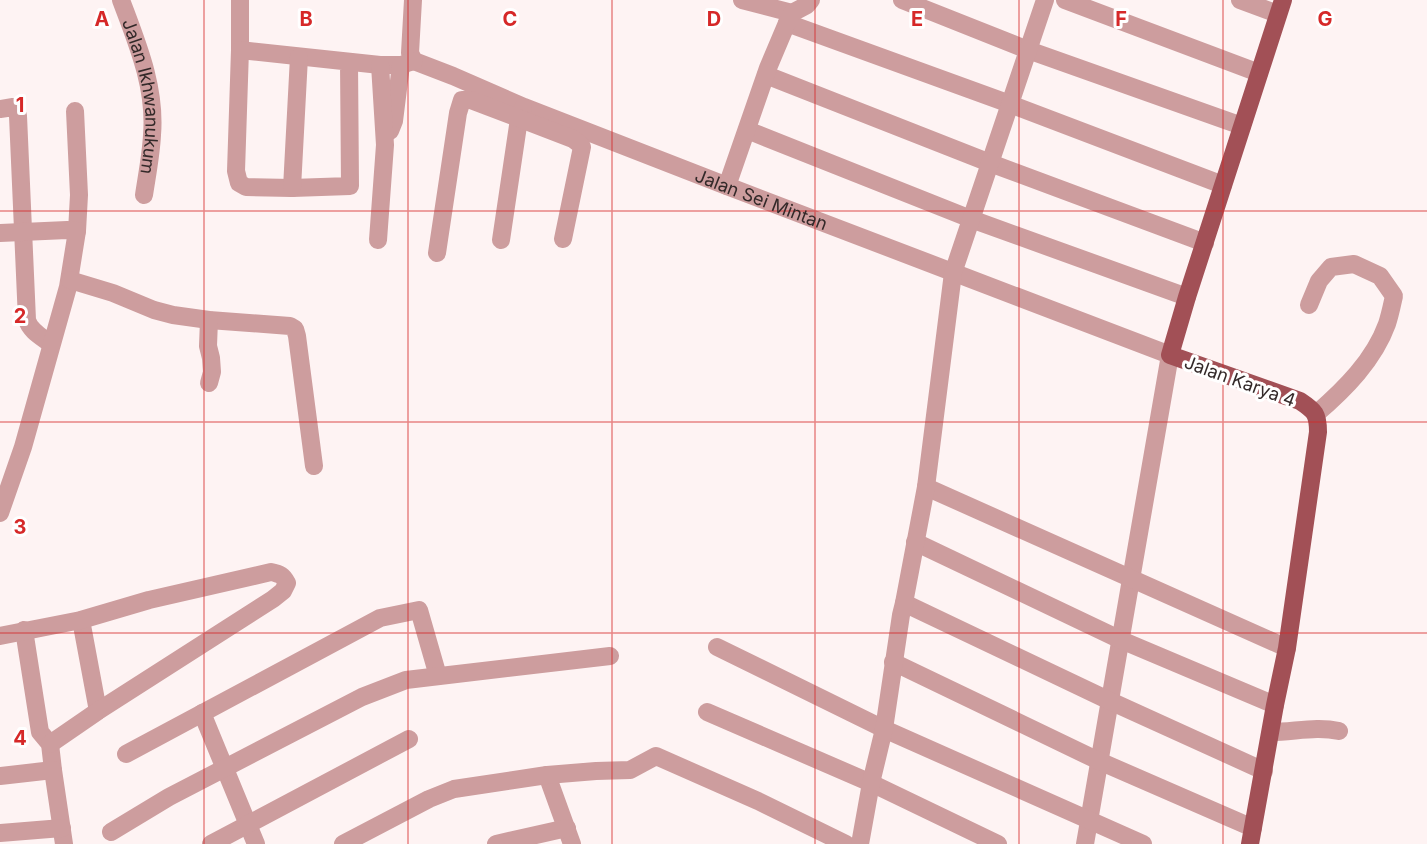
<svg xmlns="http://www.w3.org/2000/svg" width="1427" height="844" font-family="Inter,sans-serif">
	<rect width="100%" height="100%" fill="#fef3f3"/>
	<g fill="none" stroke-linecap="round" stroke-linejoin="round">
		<g stroke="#cd9d9e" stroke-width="18">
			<path id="s1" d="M 121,0 C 137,43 156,87 152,135 C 151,155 147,175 144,195"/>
			<polyline points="240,0 240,50"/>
			<path id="s2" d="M 413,0 L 410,53 L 414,61 L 453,76 L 524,107 L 727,186 L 1170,355 L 1085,844"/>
			<polyline points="742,0 792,13"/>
			<polyline points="902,0 1028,50 1242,126"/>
			<polyline points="1065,0 1259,73"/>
			<polyline points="1240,0 1278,14"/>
			<polyline points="787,23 1010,104 1223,185"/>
			<polyline points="349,62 350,186 292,188 246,187 239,183 236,171 240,50 380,65 401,65 414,61"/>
			<polyline points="766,75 990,163 1205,243"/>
			<path d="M 0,109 L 13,107 L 16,110 L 18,116 L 27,320 C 30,331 42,337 51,344"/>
			<polyline points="75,111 79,195 77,231"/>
			<polyline points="747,130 971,219 1187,297"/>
			<polyline points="390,131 394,121 401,65"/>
			<polyline points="727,186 768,68 787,23 792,13 807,5 811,0"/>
			<polyline points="292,188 299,57"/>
			<polyline points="0,233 67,230 77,231 68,287 23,447 0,513"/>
			<polyline points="378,240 385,145 380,65"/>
			<polyline points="501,240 519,119 523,108"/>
			<polyline points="437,253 458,113 462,100 471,100 573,139 581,145 582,147 563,239"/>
			<polyline points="70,280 113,293 154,310 173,315 209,320 290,326 295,329 297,336 314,466"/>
			<path d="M 1309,305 L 1319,281 L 1331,267 L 1354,264 L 1380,276 L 1394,296 C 1392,305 1390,315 1387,324 C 1374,360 1345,389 1316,414"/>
			<polyline points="209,320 208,346 211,358 212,372 209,383"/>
			<polyline points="926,487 1287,648"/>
			<polyline points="915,542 1121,640 1275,705"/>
			<polyline points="904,603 1110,701 1264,771"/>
			<polyline points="81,620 98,711"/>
			<polyline points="24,630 40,732 50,744 53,770"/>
			<path d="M 0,636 L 81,620 L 149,600 L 271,572 C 280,574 283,575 287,583 L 283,591 L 273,599 L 98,711 L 50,744"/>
			<polyline points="717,647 884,729 1143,844"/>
			<polyline points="893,662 1099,761 1253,828"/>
			<polyline points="707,712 871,783 998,844"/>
			<polyline points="202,713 256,844"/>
			<path d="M 1271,732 C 1294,732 1316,726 1339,731"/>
			<polyline points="126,754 380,618 419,610 438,676"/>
			<polyline points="547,775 572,844"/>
			<polyline points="0,776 53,770 64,844"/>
			<polyline points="111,832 169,797 362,697 406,680 610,656"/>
			<polyline points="0,833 62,828"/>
			<polyline points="211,844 409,739"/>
			<polyline points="343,844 429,799 454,789 547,775 596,771 630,770 656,756 758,801 846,844"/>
			<polyline points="496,844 567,828"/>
			<polyline points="860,844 871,783 884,729 901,615 904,603 926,487 953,273 1045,0"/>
		</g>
		<path stroke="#a25056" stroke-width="18" d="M 1250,844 L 1275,705 L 1287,648 L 1318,432 C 1318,414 1315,411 1300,401 L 1170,355 L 1187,297 L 1283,0"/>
	</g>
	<path fill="none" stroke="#d62828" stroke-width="1.5" stroke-opacity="0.55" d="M 204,0 L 204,844M 408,0 L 408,844M 612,0 L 612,844M 815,0 L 815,844M 1019,0 L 1019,844M 1223,0 L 1223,844M 0,211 L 1427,211M 0,422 L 1427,422M 0,633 L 1427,633"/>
	<g text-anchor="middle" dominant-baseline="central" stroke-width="6" stroke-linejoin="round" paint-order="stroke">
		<g font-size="18" fill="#332929" stroke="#fff">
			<text stroke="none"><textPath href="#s1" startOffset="100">Jalan Ikhwanukum</textPath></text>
			<text stroke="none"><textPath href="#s2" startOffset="436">Jalan Sei Mintan</textPath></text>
			<text transform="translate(1240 381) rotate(20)">Jalan Karya 4</text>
		</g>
	</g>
	<g font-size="20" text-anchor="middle" font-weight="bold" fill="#d62828" stroke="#fff" stroke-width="6" stroke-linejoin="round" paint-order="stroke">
		<text x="102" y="26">A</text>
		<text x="306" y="26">B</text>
		<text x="510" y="26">C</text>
		<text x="714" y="26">D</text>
		<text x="917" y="26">E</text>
		<text x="1121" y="26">F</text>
		<text x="1325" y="26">G</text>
		<text x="20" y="112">1</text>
		<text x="20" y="323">2</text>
		<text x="20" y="534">3</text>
		<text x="20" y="745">4</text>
	</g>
</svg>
